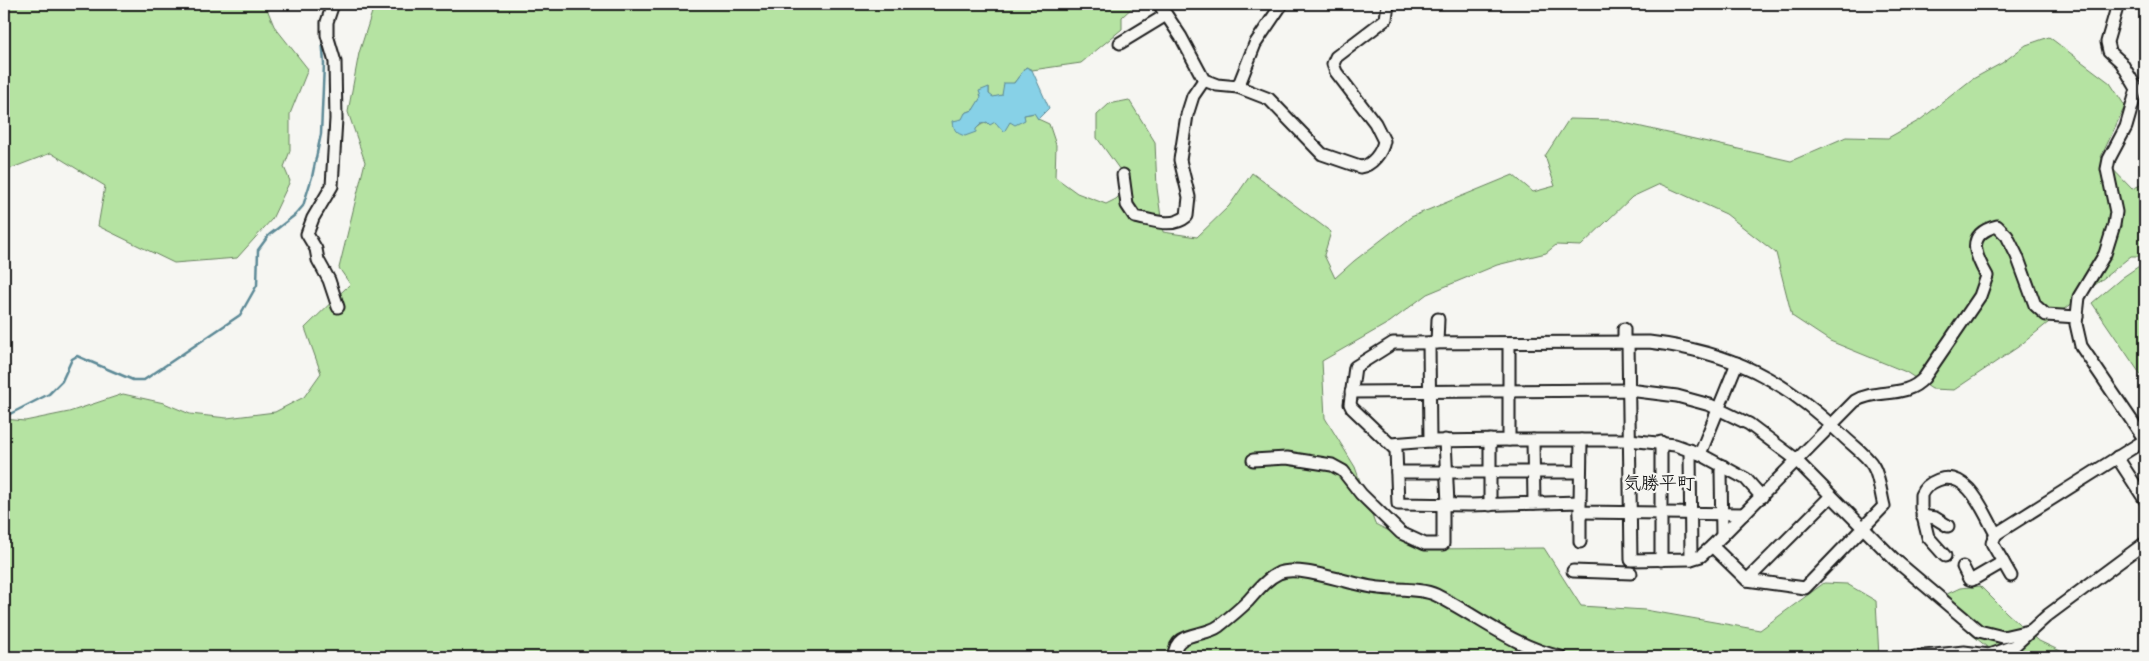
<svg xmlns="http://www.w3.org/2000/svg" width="2149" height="661" font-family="Mali,'Klee One',sans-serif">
	<rect width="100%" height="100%" fill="#f6f6f2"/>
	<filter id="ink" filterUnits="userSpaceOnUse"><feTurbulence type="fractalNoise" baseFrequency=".02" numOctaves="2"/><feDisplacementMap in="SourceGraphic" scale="10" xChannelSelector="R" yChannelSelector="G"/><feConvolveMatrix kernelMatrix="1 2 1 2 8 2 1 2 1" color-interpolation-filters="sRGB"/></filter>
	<g filter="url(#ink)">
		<g fill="#b5e3a2" stroke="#68805f">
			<polygon points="4,4 265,4 274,26 308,69 290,114 290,151 284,167 290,181 272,219 237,258 174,263 98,226 105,186 51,153 4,171"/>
			<path d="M 379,4 L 1136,4 L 1122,17 L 1122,29 L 1081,63 L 1032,70 L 1026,67 L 1014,83 L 1005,89 L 1003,95 L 993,98 L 989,94 L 989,87 L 973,110 L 965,113 L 976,129 C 982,123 987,122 995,122 L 1001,127 L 1024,115 L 1035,113 L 1038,119 L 1049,124 L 1056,145 L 1055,177 L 1077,193 L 1106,204 L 1116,199 L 1130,184 L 1097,138 L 1097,115 L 1109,104 L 1129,100 L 1155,142 L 1157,188 L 1163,232 L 1197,237 L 1229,206 L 1252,173 L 1331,232 L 1324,255 L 1335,278 L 1354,261 L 1411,217 L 1513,175 L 1533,192 L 1555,186 L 1545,156 L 1569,119 L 1611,120 L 1791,161 L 1846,137 L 1888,138 L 1920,120 L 1971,80 L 2002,63 L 2026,45 L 2049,37 L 2110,83 L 2125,106 L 2101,157 L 2132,189 L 2145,183 L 2145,256 L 2131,256 L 2018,347 L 1954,390 L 1932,389 L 1906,372 L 1830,341 L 1792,316 L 1776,253 L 1726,214 L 1660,184 L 1632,197 L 1581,246 L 1556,245 L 1546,253 L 1497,265 L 1427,294 L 1390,322 L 1322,361 L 1325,418 L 1355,467 L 1375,524 L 1426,549 L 1544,548 L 1581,606 L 1645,610 L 1760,630 L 1824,583 L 1847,584 L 1876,601 L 1879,657 L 4,657 L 4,419 L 25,421 L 69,412 L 123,394 L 164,403 L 190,414 L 227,418 L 275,412 L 304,397 L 321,373 L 305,328 L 350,284 L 339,268 L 365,162 L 348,112 L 359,53 L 374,6 Z"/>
			<polygon points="2145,262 2145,381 2092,303 2123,277"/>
			<polygon points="1980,586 2007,613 2037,640 2073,657 1999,657 1970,633 1945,602 1947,594 1960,588"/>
		</g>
		<path fill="#87d1e7" stroke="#5c8996" d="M 1026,67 L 1032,70 L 1049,108 L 1038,119 L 1034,113 L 1024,115 L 1025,120 L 1015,125 L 1010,122 L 1004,132 L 995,122 L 990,125 L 987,122 L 981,124 L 976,129 L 976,132 L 965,136 C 956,133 954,131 953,121 L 962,119 L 965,113 L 973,110 L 981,97 L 979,91 L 989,87 L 989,94 L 993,97 L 1002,95 L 1004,83 L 1014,83 Z"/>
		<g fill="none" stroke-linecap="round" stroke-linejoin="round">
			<polyline stroke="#5c8996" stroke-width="2.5" points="4,417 49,394 62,381 72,359 77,356 133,380 144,380 240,315 257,285 258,250 269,235 295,215 303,206 312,177 321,134 324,64 321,23 327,4"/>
			<g stroke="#1c1c1c" stroke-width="15">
				<g id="minor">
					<polyline points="333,4 327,22 327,35 335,62 336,119 332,186 313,218 307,234 316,249 318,260 329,280 338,307"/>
					<path d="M 1159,4 L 1181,37 L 1204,80 L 1217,85 L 1238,87 L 1269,99 L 1322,154 L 1360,167 C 1372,166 1382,152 1384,141 L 1375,123 L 1336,72 L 1333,64 L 1336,57 L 1386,19 L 1388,4"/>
					<polyline points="2118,4 2107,42 2109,51 2121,62 2137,89 2126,127 2109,159 2107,169 2116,212 2114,225 2105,254 2079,297 2076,324 2081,346 2145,440"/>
					<polyline points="1120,43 1166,15"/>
					<polyline points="1238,87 1255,44 1282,4"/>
					<path d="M 1123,175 L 1127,205 L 1135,217 C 1152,220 1172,229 1187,216 L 1189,197 L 1180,160 L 1187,115 L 1193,96 L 1204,80"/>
					<polyline points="1624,329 1624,342"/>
					<path d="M 1628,342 L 1631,560 L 1691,559 L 1701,556 L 1712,546 L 1855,401 C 1877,388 1905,399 1924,378 L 1980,296 L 1987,276 C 1975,255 1965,234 1997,226 L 2007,236 L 2017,256 L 2035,305 L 2046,315 L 2077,317"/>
					<polyline points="1437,343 1438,319"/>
					<polyline points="1351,392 1629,390 1677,396 1710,405 1749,424 1793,457 1894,559 1979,631 2003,637 2029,631"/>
					<polyline points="1445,440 1448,504"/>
					<polyline points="1490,440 1490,505"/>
					<polyline points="1509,440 1629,440 1675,445 1700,454 1746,479 1762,497"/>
					<polyline points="1533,440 1534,503"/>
					<polyline points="1430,441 1509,440 1509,343"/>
					<polyline points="1661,442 1661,560"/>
					<polyline points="1391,444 1430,441 1429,343"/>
					<polyline points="1690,450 1691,559"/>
					<polyline points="1700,454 1737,363"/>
					<polyline points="2117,457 2145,500"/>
					<polyline points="1253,460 1287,458 1332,465 1343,471 1361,494 1401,533 1425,544 1443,544 1443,504"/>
					<polyline points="1397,472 1580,472"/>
					<polyline points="1580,502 1581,440"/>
					<polyline points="1922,516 1935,518 1948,526"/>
					<polyline points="1722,536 1721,471 1723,466"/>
					<polyline points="1580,542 1580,512"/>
					<path d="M 1712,546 L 1747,580 L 1805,588 L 1884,506 C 1881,495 1879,475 1873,466 C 1867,455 1852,445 1843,436 C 1784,379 1732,352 1649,342 L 1393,343 L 1355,367 L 1350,404 L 1352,408 L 1396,450 L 1398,504 L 1470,505 L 1580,502 L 1580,512 L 1744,514"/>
					<path d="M 1945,556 L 1928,537 L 1921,508 L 1921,495 C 1924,488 1930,483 1938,480 C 1969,469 1984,514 1996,534 L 2145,440"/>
					<polyline points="2003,562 2011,576"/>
					<polyline points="1963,567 1969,579 1972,580 2003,562 1992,543 1996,534"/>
					<polyline points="1573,571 1631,573"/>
					<polyline points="1747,580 1831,496"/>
					<path d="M 1174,657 C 1174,630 1203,638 1219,626 C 1229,618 1239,610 1248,601 C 1257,591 1266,579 1279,573 C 1300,564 1354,586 1379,588 C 1395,590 1422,588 1436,595 C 1478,616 1514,647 1561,657"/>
					<polyline points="1915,657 1964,652 1989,655 2014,646 2048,615 2145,543"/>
				</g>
			</g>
			<use href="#minor" stroke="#f6f6f2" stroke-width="11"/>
		</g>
	</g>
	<g text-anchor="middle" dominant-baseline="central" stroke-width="4.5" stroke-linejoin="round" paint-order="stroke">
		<g font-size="18" font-weight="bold" fill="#1c1c1c" stroke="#f6f6f2">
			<text x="1659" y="482">気勝平町</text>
		</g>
	</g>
	<rect width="2149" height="661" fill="none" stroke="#f6f6f2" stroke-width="20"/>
	<rect x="10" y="10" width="2129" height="641" fill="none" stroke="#1c1c1c" stroke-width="2" filter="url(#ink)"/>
</svg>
